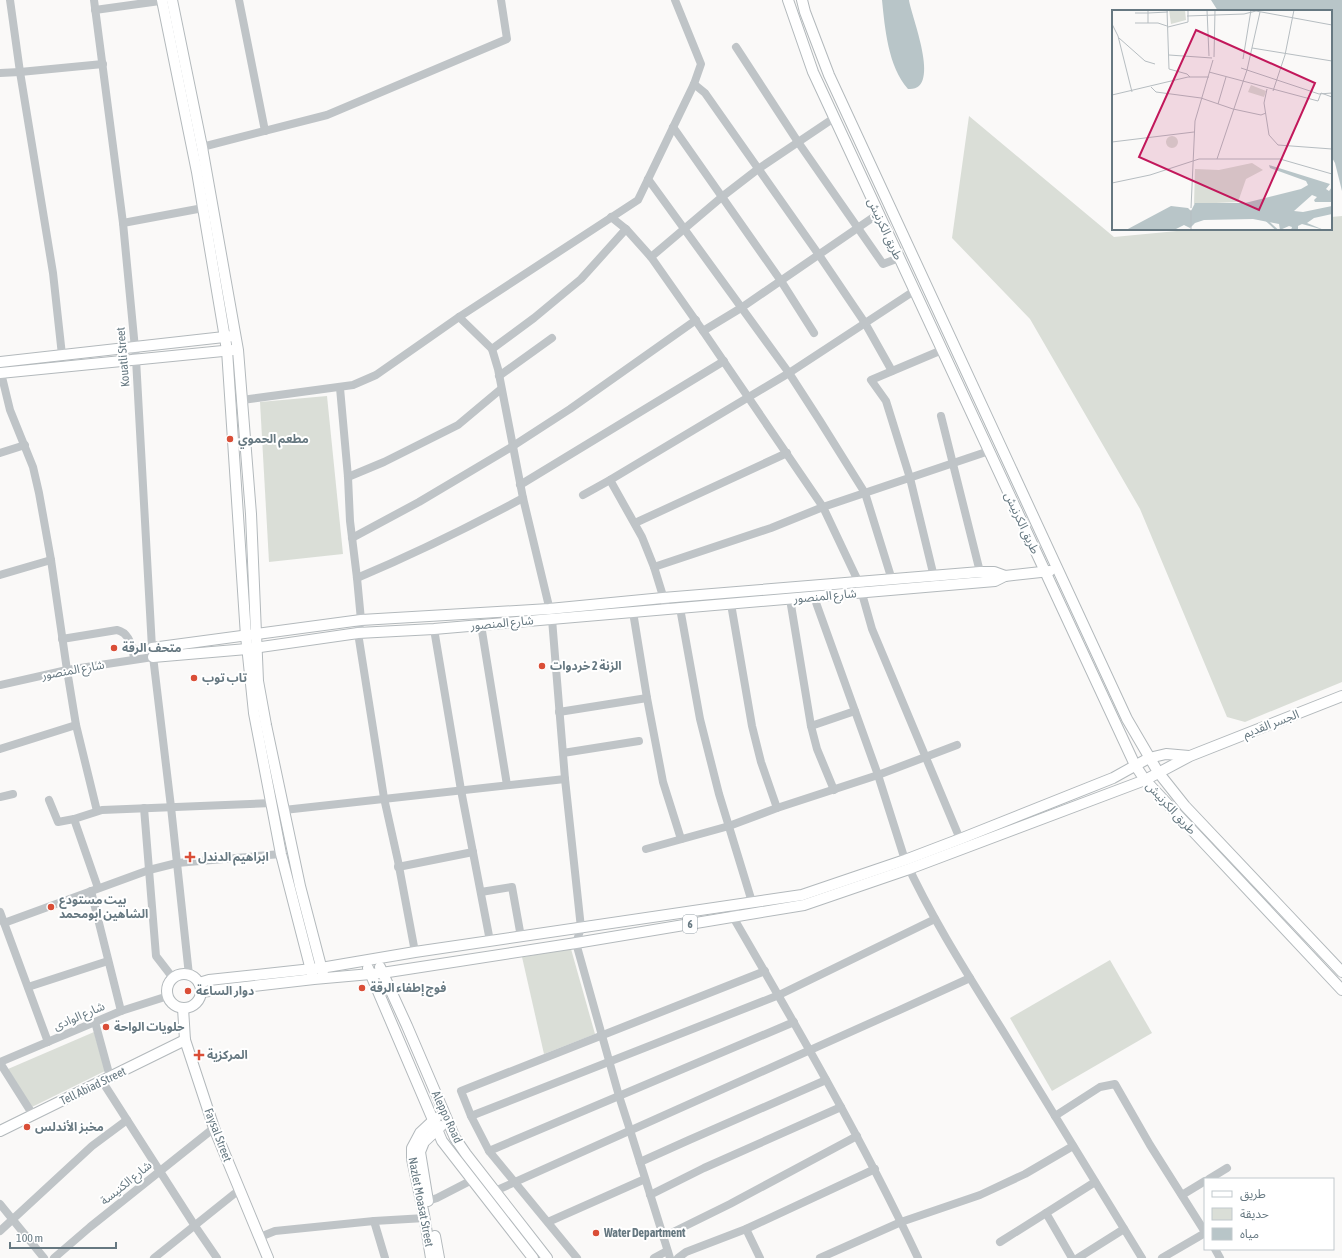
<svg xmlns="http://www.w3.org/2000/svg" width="1342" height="1258" font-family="'Asap Condensed','Noto Sans Arabic',sans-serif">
	<rect width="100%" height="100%" fill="#faf9f8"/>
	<g fill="#daded7">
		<polygon points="969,116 1114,237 1198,229 1331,229 1331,217 1342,216 1342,682 1245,722 1227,717 1140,509 1030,319 952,238"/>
		<polygon points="327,396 343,554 269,562 260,402"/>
		<polygon points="571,949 595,1034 544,1054 522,957"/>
		<polygon points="1110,960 1152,1033 1052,1091 1010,1018"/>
		<polygon points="94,1032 105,1071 32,1107 8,1069"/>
	</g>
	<g fill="#b8c5c8">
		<path d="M 882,0 L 909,0 C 911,16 943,92 908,89 C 888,66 885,29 882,0 Z"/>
		<polygon points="1211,0 1342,0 1342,191 1335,163 1331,156 1331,11 1218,11"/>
	</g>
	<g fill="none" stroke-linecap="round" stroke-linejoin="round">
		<g stroke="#b3b9bc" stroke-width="12">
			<g id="major">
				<polyline points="162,0 197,172 227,350 246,636 254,713 281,854 312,974"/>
				<polyline points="172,0 202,147 238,350 251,514 258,681 266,725 300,886 323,974"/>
				<polyline points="788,0 813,72 1135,765 1145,780 1342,990"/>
				<polyline points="802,0 805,12 829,75 1127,719 1158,772 1185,806 1342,972"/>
				<polyline points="0,362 233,336"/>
				<polyline points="0,373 233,350"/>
				<polyline points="152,648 361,620 549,609 663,598 980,572 994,572 1005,576"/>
				<polyline points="153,657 247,649 358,633 434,629 995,581 1005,576 1050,571"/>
				<polyline points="380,967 407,1026 455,1138 466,1154 547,1258"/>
				<polyline points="368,968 442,1141 533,1258"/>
				<circle cx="184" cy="991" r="17"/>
				<polyline points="199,983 209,980 321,968 415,952 802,895 905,860 960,839 1113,778 1149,758 1166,754 1189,756"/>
				<polyline points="201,992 314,979 382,973 576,943 804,905 909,869 1145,780 1190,756 1342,696"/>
				<polyline points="183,1008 185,1040 214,1128 268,1258"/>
				<polyline points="0,1131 185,1040"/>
				<polyline points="428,1201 420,1152 424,1142 441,1126"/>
				<polyline points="435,1236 439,1258"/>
				<polyline points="431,1258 424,1215 412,1159 412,1148 420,1133 436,1118"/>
			</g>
		</g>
		<g stroke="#bfc4c7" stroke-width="8">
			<polyline points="10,0 20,72 53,273 62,355"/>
			<polyline points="94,0 123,223 136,359 152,648 171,807 189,975"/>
			<polyline points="239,0 265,131"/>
			<polyline points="95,10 167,0"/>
			<polyline points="736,47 798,142 883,264 899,258"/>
			<polyline points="0,73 20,72 103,64"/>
			<polyline points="694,84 705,93 819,255 865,323 892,371"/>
			<polyline points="673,127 781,281 814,333"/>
			<polyline points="202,147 327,115 507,39 501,0"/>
			<polyline points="648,179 789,373 820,421 865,493 892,580"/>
			<polyline points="611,217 626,229 651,257 703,331 823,507 859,583 872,629 960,839"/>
			<polyline points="123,223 203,208"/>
			<polyline points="651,257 723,196 758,169 834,118"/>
			<polyline points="459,317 492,349 498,369 523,498 552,619 565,779 581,928 576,943 619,1096 630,1130 670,1258"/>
			<polyline points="703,331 741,308 878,214"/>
			<polyline points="492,349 534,318 581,279 626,229"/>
			<polyline points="1,373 10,410 33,467 39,493 51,560 67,670 76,725 97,811"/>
			<polyline points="499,376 552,338"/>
			<polyline points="340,388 348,477 350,521 357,578 361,620 358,633 384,798 398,861 415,952"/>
			<polyline points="242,400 353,385 376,375 459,317 638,200 694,84 701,64 675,0"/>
			<polyline points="941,416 980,572"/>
			<polyline points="0,453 25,445"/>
			<polyline points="348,477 384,462 458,425 501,389"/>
			<polyline points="610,480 642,537 654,567 667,609"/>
			<polyline points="520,485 724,361"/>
			<polyline points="583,495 610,480 789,373 914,291"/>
			<polyline points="635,523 787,453"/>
			<polyline points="352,538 419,502 513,446 570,409 696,320"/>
			<polyline points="654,567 771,528 823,507 989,451"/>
			<polyline points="0,575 51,560"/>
			<path d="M 357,578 C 414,554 469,527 523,498"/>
			<polyline points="935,581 910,478 886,401 871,380 942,350"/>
			<path d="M 814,597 L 878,775 L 905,860 C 933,921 970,978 1006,1036 C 1051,1110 1096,1184 1142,1258"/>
			<polyline points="790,599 811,726 817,749 834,790"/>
			<polyline points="731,604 752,726 761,762 777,808"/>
			<polyline points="680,608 700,719 719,794 752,902"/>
			<polyline points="633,612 647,698 663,782 681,839"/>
			<polyline points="481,625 507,785"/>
			<polyline points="434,629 461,790 490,941"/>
			<path d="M 62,639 L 117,630 C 130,633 133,648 134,659"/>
			<polyline points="133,650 152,648"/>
			<polyline points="0,685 67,670 153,657"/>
			<polyline points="559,712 647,698"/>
			<polyline points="811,726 855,711"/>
			<polyline points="0,749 76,725"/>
			<polyline points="563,753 639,741"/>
			<polyline points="0,797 13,794"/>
			<polyline points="49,800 58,822 74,819 98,888"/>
			<polyline points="144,808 156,956 173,978"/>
			<polyline points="284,810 565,779"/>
			<polyline points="74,819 102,810 272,803"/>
			<polyline points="646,849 729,826 777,808 878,775 957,745"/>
			<polyline points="398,867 473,852"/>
			<polyline points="91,891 121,1011"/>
			<polyline points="481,892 512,887 521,937"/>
			<path d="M 736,905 L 733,917 C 798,1029 863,1141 918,1258"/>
			<polyline points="0,912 48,1042"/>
			<polyline points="4,923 149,870 177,863 281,854"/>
			<polyline points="28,987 108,961"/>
			<polyline points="95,1022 110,1077"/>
			<polyline points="0,1062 121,1011 168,996"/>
			<polyline points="0,1063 33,1115"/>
			<polyline points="102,1081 195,1226 217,1258"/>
			<polyline points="471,1116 779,995 935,919"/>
			<polyline points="1055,1116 1100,1087 1115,1084 1150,1145 1205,1232"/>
			<polyline points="489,1151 794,1022"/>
			<polyline points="640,1162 689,1140 826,1080"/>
			<polyline points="1209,1179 1227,1168"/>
			<path d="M 495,1191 C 653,1120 812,1050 970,978"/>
			<polyline points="650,1195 704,1168 841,1107"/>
			<polyline points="1182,1195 1205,1181"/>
			<polyline points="428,1201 437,1198 472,1180"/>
			<polyline points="0,1204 44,1258"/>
			<polyline points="1046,1213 1072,1258"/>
			<polyline points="374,1221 385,1258"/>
			<polyline points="548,1222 645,1179"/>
			<polyline points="746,1229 760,1258"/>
			<polyline points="0,1231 92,1146 127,1120"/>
			<polyline points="260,1237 275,1231 374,1221 425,1218"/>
			<polyline points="663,1237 730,1204 857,1136"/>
			<polyline points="1000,1242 1095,1182"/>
			<polyline points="1215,1249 1220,1258"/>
			<polyline points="54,1258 90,1227 214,1128"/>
			<polyline points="154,1258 234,1194 240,1192"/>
			<polyline points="577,1258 489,1151 471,1116 461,1091 765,971"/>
			<polyline points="654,1258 667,1251"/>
			<polyline points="678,1258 686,1252 746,1229 875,1169"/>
			<polyline points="820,1258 901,1222 980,1195 1025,1174 1073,1146"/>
			<polyline points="1078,1258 1124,1229"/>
			<polyline points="1162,1258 1205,1233"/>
		</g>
		<use href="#major" stroke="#fff" stroke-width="10"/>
	</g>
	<g fill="#da4e37" stroke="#fff" stroke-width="1.5">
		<circle cx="230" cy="439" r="4"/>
		<circle cx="114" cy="648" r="4"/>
		<circle cx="542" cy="666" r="4"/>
		<circle cx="194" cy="678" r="4"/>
		<path d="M188 851h4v4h4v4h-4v4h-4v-4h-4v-4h4z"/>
		<circle cx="51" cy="907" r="4"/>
		<circle cx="362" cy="988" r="4"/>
		<circle cx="188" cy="991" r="4"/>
		<circle cx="106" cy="1027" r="4"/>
		<path d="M197 1049h4v4h4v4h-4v4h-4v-4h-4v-4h4z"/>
		<circle cx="27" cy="1127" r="4"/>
		<circle cx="596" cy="1233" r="4"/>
	</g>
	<g text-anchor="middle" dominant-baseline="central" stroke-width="4" stroke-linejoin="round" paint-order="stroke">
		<rect fill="#fff" stroke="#94a0a7" stroke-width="1" x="683" y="915" width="14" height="18" rx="3"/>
		<g font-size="11" font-weight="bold" fill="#667881">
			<text x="690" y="924">6</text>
		</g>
		<g font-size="12" fill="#667881" stroke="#fff">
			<text transform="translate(885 229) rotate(65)">طريق الكرنيش</text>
			<text transform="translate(123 357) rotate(-95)">Kouatli Street</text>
			<text transform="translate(1022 523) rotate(65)">طريق الكرنيش</text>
			<text transform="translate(825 596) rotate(-5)">شارع المنصور</text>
			<text transform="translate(502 623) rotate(-5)">شارع المنصور</text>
			<text transform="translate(73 670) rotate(-10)">شارع المنصور</text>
			<text transform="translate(1271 724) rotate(-21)">الجسر القديم</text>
			<text transform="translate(1171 808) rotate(47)">طريق الكرنيش</text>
			<text transform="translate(79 1016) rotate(-23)">شارع الوادى</text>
			<text transform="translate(93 1086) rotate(-26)">Tell Abiad Street</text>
			<text transform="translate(447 1117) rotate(65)">Aleppo Road</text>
			<text transform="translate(218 1135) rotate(69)">Faysal Street</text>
			<text transform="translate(126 1183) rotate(-39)">شارع الكنيسة</text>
			<text transform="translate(421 1202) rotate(79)">Nazlet Moasat Street</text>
		</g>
		<g font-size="12" font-weight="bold" fill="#667881" stroke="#fff" text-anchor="start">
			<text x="238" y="439">مطعم الحموي</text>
			<text x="122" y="648">متحف الرقة</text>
			<text x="550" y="666">الزنة 2 خردوات</text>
			<text x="202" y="678">تاب توب</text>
			<text x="198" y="857">ابراهيم الدندل</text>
			<text x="59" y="900">بيت مستودع<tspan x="59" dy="14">الشاهين ابومحمد</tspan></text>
			<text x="370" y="988">فوج إطفاء الرقة</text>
			<text x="196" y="991">دوار الساعة</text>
			<text x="114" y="1027">حلويات الواحة</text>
			<text x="207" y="1055">المركزية</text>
			<text x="35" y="1127">مخبز الأندلس</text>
			<text x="604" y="1233">Water Department</text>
		</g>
	</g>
	<g transform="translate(1112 10)">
		<rect width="220" height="220" fill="#faf9f8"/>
		<path d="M 57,0 L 73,0 L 74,10 L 59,14 ZM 139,75 L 154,81 L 152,87 L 136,82 ZM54 132a6 6 0 1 1 12 0a6 6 0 1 1-12 0ZM 140,153 L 151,160 L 134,169 L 126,192 L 82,194 L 83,159 L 107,160 Z" fill="#daded7"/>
		<path d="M 157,155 L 218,174 L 214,179 L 217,181 L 220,177 L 220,192 L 203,192 L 202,190 L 205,187 L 200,185 L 182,201 L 191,202 L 220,196 L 220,204 L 202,208 L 195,213 L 212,220 L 190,214 L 186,216 L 186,220 L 179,220 L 180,217 L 177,216 L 168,220 L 167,214 L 141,209 L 92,210 L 83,213 L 78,218 L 72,215 L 62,220 L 14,220 L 59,196 L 76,198 L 79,201 L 83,193 L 133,193 L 189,179 L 196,175 L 194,171 L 158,158 Z" fill="#b8c5c8"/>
		<path fill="none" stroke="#b8c5c8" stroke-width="2" d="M 154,210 L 165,220"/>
		<path fill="none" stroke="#b6bdc1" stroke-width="1" d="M 36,0 L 36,3 L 56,2M 55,0 L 57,59 L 75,64 L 78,67M 95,0 L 97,46M 23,3 L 36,3 L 36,13M 75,6 L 132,4 L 144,1 L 220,15M 23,13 L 46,13 L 55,16M 0,14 L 6,26 L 20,82M 56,17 L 76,12 L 76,0M 7,28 L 33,51 L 43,54M 140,38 L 220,51M 57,45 L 100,48M 102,47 L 103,0M 131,49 L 139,0M 129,58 L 207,84 L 220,83M 135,60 L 148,2M 97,62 L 206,91 L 209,83 L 220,87M 39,77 L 44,82 L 89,88 L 121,99 L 149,105 L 154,103M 155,79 L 152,93 L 157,125 L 166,135 L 220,139M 161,81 L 173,45 L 182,0M 0,85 L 76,67 L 97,67M 106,94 L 114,67M 0,132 L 82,122M 105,149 L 135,60M 0,173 L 38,165 L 87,149 L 168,149 L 220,164M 79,198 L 83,111 L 101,50M 79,220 L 79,200"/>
		<path fill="#c2185b" fill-opacity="0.15" stroke="#c2185b" stroke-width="2" d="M 84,20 L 203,73 L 147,200 L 27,147 Z"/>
		<rect width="220" height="220" fill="none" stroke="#667881" stroke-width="2"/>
	</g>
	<rect x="1204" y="1178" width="130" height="72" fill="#ffffff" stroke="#c2c9cd"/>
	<rect x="1212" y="1191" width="20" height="6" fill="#ffffff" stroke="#c2c9cd"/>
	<text x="1240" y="1198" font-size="12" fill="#667881">طريق</text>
	<rect x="1212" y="1208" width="20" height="12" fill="#daded7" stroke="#c2c9cd"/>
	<text x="1240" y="1218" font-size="12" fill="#667881">حديقة</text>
	<rect x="1212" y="1228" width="20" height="12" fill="#b8c5c8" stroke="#c2c9cd"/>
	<text x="1240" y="1238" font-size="12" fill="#667881">مياه</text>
	<path d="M10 1242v6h106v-6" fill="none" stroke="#667881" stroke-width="2"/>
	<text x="16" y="1242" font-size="12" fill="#667881" stroke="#ffffff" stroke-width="3" paint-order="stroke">100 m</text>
</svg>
